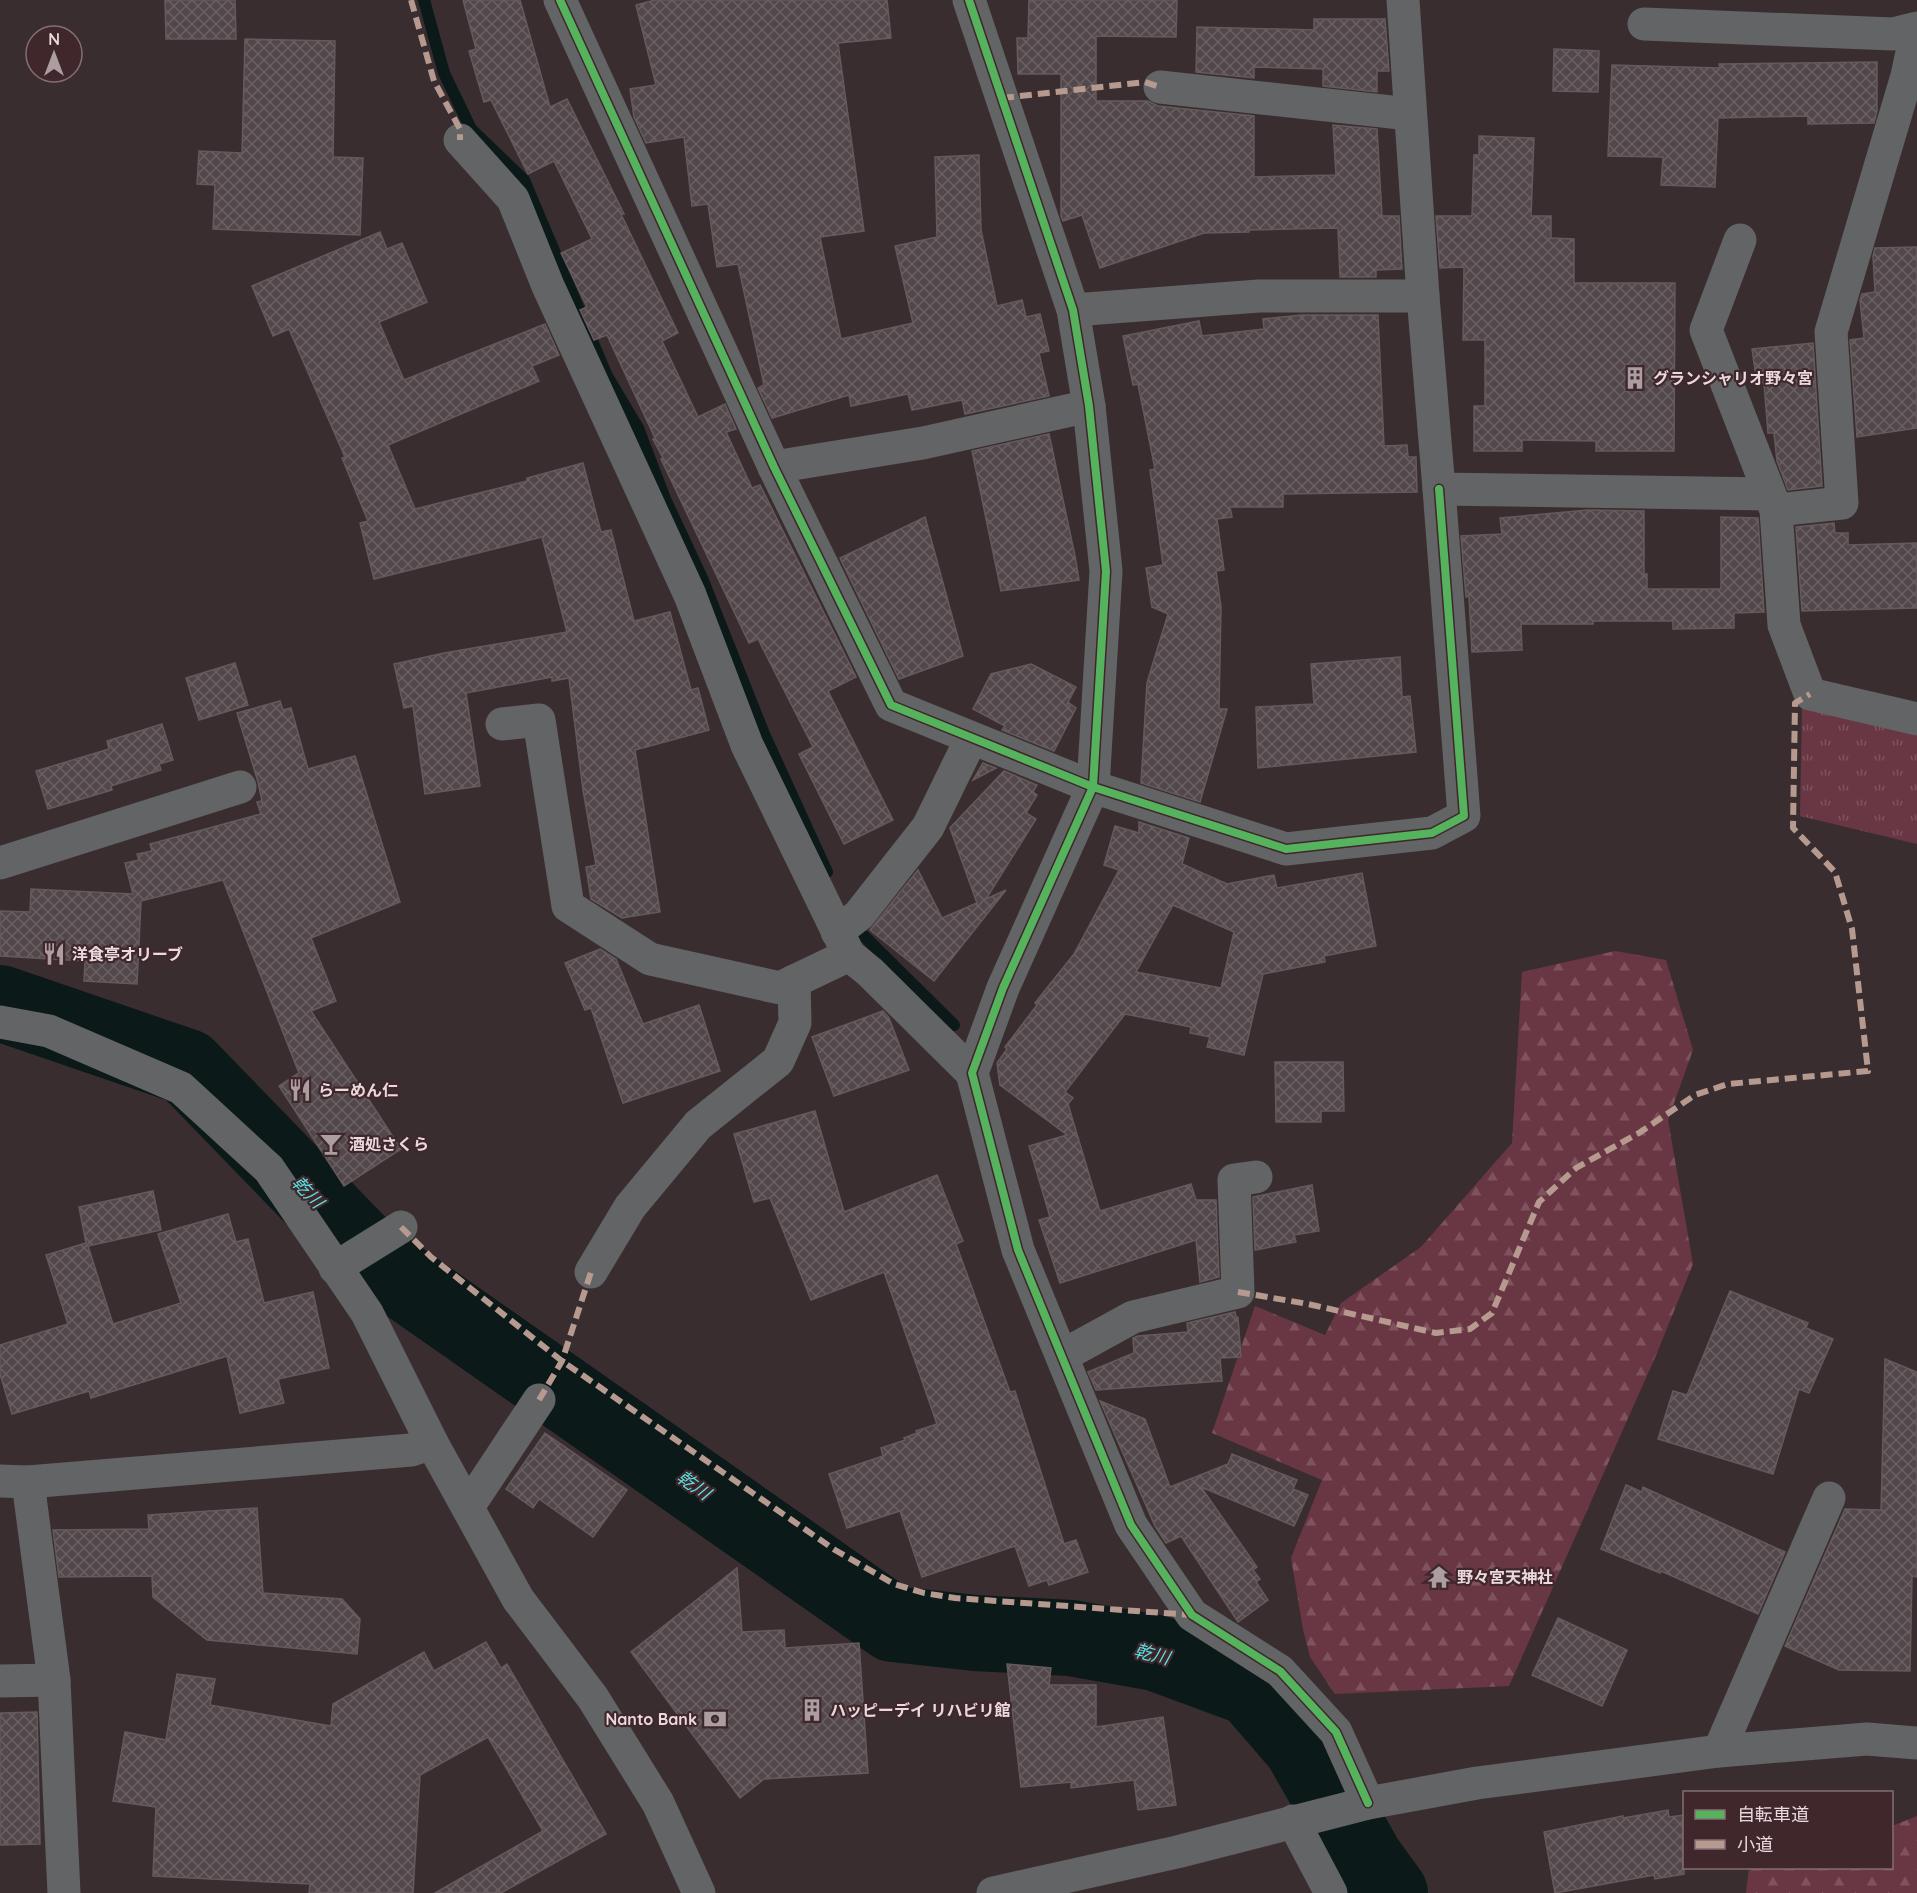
<svg xmlns="http://www.w3.org/2000/svg" width="1917" height="1893" font-family="Quicksand,'Noto Sans JP',sans-serif">
	<defs>
		<pattern id="forest-firs" width="22" height="20" patternUnits="userSpaceOnUse" patternTransform="scale(1.5)"><rect width="22" height="20" fill="#693743"/><path d="M5 1l3.5 6h-7zM16 11l3.5 6h-7z" fill="#7f535e"/></pattern>
		<pattern id="park-tufts" width="24" height="20" patternUnits="userSpaceOnUse" patternTransform="scale(1.5)"><rect width="24" height="20" fill="#693743"/><path d="M3 7l-1-3M5 7V3M7 7l1-3M15 17l-1-3M17 17v-4M19 17l1-3" fill="none" stroke="#7f535e"/></pattern>
		<pattern id="building-cross-hatch" width="8" height="8" patternUnits="userSpaceOnUse" patternTransform="scale(1.5)"><rect width="8" height="8" fill="#52474a"/><path d="M0 0l8 8M0 8l8-8" fill="none" stroke="#6b6164"/></pattern>
	</defs>
	<rect width="100%" height="100%" fill="#392d30"/>
	<g fill="url(#forest-firs)">
		<polygon points="1615,951 1666,960 1693,1050 1668,1120 1693,1264 1657,1353 1509,1686 1335,1694 1310,1657 1303,1629 1291,1558 1322,1480 1212,1433 1255,1306 1325,1335 1341,1303 1421,1247 1512,1143 1522,972"/>
		<polygon points="1917,1816 1917,1893 1746,1893 1749,1868 1892,1868 1892,1826"/>
	</g>
	<polygon fill="url(#park-tufts)" points="1802,706 1917,733 1917,844 1800,816"/>
	<g fill="none" stroke-linecap="round" stroke-linejoin="round">
		<g stroke="#0b1919" stroke-width="12">
			<polyline points="424,0 444,73 471,129 524,180 607,376 638,428 665,499 702,578 764,734 827,872"/>
			<polyline points="864,936 954,1025"/>
		</g>
		<polyline stroke="#0b1919" stroke-width="76" points="0,1003 187,1067 376,1262 893,1624 975,1633 1071,1638 1156,1653 1251,1688 1301,1746 1366,1860 1390,1893"/>
	</g>
	<g fill="url(#building-cross-hatch)" stroke="#645a5c" stroke-width="1.5" fill-rule="evenodd">
		<polygon points="165,0 235,0 236,39 166,39"/>
		<polygon points="463,0 520,0 550,107 567,99 624,214 621,214 678,333 662,341 698,417 725,404 736,429 726,432 752,488 760,485 856,677 828,691 893,820 844,844 799,754 813,747 758,639 749,643 661,459 663,458 653,439 655,438 607,335 594,340 580,310 587,307 561,253 592,239 554,161 528,174 491,100 484,102 469,51 476,49"/>
		<polygon points="655,0 887,0 891,38 838,43 864,231 820,237 841,339 913,323 895,246 937,237 935,157 979,155 981,230 997,306 1022,300 1026,317 1040,314 1049,351 1039,353 1049,396 965,414 962,400 912,410 908,394 851,406 849,395 772,418 758,388 764,385 738,264 717,267 708,204 692,206 684,137 646,143 634,117 630,89 656,85 636,5"/>
		<polygon points="1029,0 1177,0 1176,37 1096,36 1096,101 1148,101 1158,106 1254,116 1254,177 1336,175 1333,125 1377,129 1382,216 1399,216 1402,269 1376,270 1376,277 1340,277 1338,228 1249,230 1249,232 1204,233 1100,268 1082,215 1063,221 1061,216 1061,74 1018,74 1017,38 1028,38"/>
		<polygon points="1314,19 1385,19 1389,71 1377,71 1377,92 1323,86 1323,69 1254,67 1254,78 1196,72 1197,27 1314,30"/>
		<polygon points="245,39 335,41 333,157 363,158 360,235 213,229 215,185 197,184 199,151 242,153"/>
		<polygon points="1554,49 1599,51 1598,92 1553,91"/>
		<polygon points="1877,62 1877,111 1874,123 1808,124 1808,116 1718,118 1715,187 1661,185 1663,157 1608,156 1612,65 1720,68 1719,64"/>
		<polygon points="1479,136 1534,138 1531,216 1551,216 1551,238 1574,239 1574,283 1675,283 1674,451 1596,451 1596,441 1522,440 1522,451 1474,451 1474,406 1485,406 1485,340 1463,340 1464,267 1440,268 1436,216 1472,216 1474,155 1479,155"/>
		<polygon points="380,232 387,249 402,243 427,302 379,322 404,380 545,324 559,355 532,366 539,381 388,445 415,509 527,481 527,478 583,463 601,532 611,530 634,621 670,612 691,690 698,688 709,730 635,750 660,912 622,918 591,899 586,867 596,865 583,790 569,678 552,681 552,677 466,693 480,786 425,794 413,706 404,708 394,664 444,653 567,632 542,537 374,579 360,523 368,521 342,458 345,457 289,329 273,336 252,286"/>
		<polygon points="1917,247 1917,428 1857,437 1850,340 1864,338 1860,300 1862,294 1875,292 1873,256 1875,248"/>
		<polygon points="1302,315 1378,315 1384,446 1407,445 1408,457 1416,457 1417,492 1283,494 1283,507 1230,507 1232,517 1217,519 1224,570 1216,571 1221,607 1219,709 1227,709 1200,802 1141,783 1147,683 1168,614 1152,607 1146,568 1163,565 1150,470 1155,469 1138,384 1133,385 1123,336 1199,321 1202,336 1264,329 1263,319"/>
		<polygon points="1813,343 1822,486 1788,490 1777,461 1774,433 1768,433 1764,383 1757,384 1752,349"/>
		<polygon points="1049,434 1075,556 1079,580 1001,591 972,451"/>
		<polygon points="1588,510 1644,511 1644,574 1647,574 1647,589 1721,589 1721,517 1758,518 1764,612 1734,613 1734,628 1673,629 1673,621 1593,621 1593,624 1521,624 1522,650 1472,652 1469,596 1466,597 1461,536 1502,534 1500,518"/>
		<polygon points="925,517 963,656 899,679 840,558"/>
		<polygon points="1834,523 1835,533 1848,533 1848,545 1917,543 1917,608 1802,611 1796,527"/>
		<polygon points="1400,657 1402,697 1410,696 1416,752 1258,768 1256,707 1314,704 1311,664"/>
		<polygon points="235,663 248,705 199,720 186,678"/>
		<polygon points="1031,664 1076,687 1066,706 1069,703 1076,708 1054,751 1002,730 1005,726 973,709 991,674"/>
		<polygon points="280,701 283,710 291,708 308,769 355,756 400,902 311,938 336,1001 311,1011 401,1149 344,1186 279,1086 299,1073 223,880 141,901 137,984 84,981 85,961 0,956 0,911 30,912 31,889 133,894 125,863 139,860 137,854 152,851 150,844 261,814 257,802 262,801 258,782 237,713"/>
		<polygon points="162,724 173,760 159,764 161,770 111,786 112,790 48,809 36,771 109,749 107,741"/>
		<polygon points="983,763 996,768 973,780"/>
		<polygon points="1004,771 1037,785 1033,792 1037,795 1026,813 1036,819 986,899 1006,890 934,981 870,930 918,870 942,918 977,903 950,828"/>
		<path d="M 1139,822 L 1189,838 L 1182,864 L 1227,884 L 1274,875 L 1277,888 L 1362,873 L 1376,946 L 1324,956 L 1325,962 L 1263,974 L 1244,1055 L 1207,1047 L 1210,1037 L 1190,1033 L 1191,1027 L 1125,1014 L 1065,1092 L 1073,1098 L 1068,1104 L 1100,1211 L 1191,1184 L 1196,1200 L 1216,1200 L 1219,1277 L 1200,1282 L 1196,1240 L 1060,1283 L 1039,1220 L 1050,1217 L 1029,1146 L 1067,1135 L 1000,1085 L 997,1063 L 1007,1049 L 1005,1047 L 1037,1005 L 1035,1003 L 1074,954 L 1119,870 L 1104,865 L 1115,826 L 1139,833 ZM 1173,905 L 1234,932 L 1221,988 L 1136,972 Z"/>
		<polygon points="600,949 616,959 643,1024 699,1005 720,1071 623,1103 591,1008 585,1010 565,963"/>
		<polygon points="883,1011 889,1018 909,1070 834,1096 812,1037"/>
		<polygon points="1275,1062 1343,1062 1344,1111 1321,1111 1321,1122 1276,1122"/>
		<polygon points="815,1111 844,1212 937,1175 963,1241 956,1244 1010,1392 1015,1391 1064,1544 1076,1540 1088,1572 1049,1585 1047,1580 1029,1586 1015,1546 922,1577 900,1511 847,1528 829,1474 883,1456 881,1448 905,1440 904,1438 917,1433 916,1431 937,1424 884,1272 811,1300 770,1198 754,1202 734,1134"/>
		<polygon points="1312,1185 1319,1231 1294,1235 1296,1242 1255,1250 1253,1197"/>
		<polygon points="153,1191 161,1230 88,1246 113,1324 181,1303 158,1234 228,1214 236,1242 248,1239 264,1303 313,1292 329,1368 278,1379 284,1403 240,1413 227,1356 91,1398 89,1391 12,1414 0,1374 0,1345 68,1324 46,1255 86,1243 79,1207"/>
		<polygon points="1730,1291 1808,1323 1806,1328 1833,1339 1809,1393 1799,1389 1773,1474 1658,1439 1673,1391 1687,1395"/>
		<polygon points="1235,1312 1236,1317 1238,1317 1241,1357 1220,1358 1222,1381 1096,1390 1088,1372 1134,1353 1133,1338 1138,1336 1188,1332 1187,1323"/>
		<polygon points="1885,1359 1917,1372 1917,1577 1912,1576 1910,1671 1839,1670 1785,1646 1845,1509 1881,1510"/>
		<polygon points="1100,1401 1145,1419 1170,1487 1228,1464 1232,1454 1297,1480 1293,1489 1308,1495 1294,1526 1201,1487 1257,1567 1253,1570 1260,1579 1256,1582 1268,1600 1238,1622 1181,1536 1166,1543 1155,1526"/>
		<polygon points="545,1433 627,1490 593,1537 539,1499 533,1508 506,1489"/>
		<polygon points="1626,1485 1642,1492 1643,1487 1785,1552 1758,1614 1661,1571 1660,1573 1601,1549"/>
		<polygon points="257,1508 263,1593 342,1599 360,1619 357,1654 207,1640 153,1597 152,1576 59,1577 53,1530 149,1529 148,1515"/>
		<polygon points="737,1568 742,1632 784,1630 785,1648 859,1643 868,1773 764,1779 740,1798 631,1652"/>
		<polygon points="1558,1618 1627,1650 1602,1706 1532,1675"/>
		<polygon points="486,1642 501,1668 507,1664 606,1834 501,1893 435,1893 543,1831 488,1737 420,1775 413,1893 309,1893 310,1884 153,1876 156,1807 113,1801 125,1732 166,1740 177,1674 215,1679 210,1705 331,1726 333,1704 424,1652 434,1671"/>
		<polygon points="1007,1664 1051,1668 1049,1685 1096,1685 1096,1727 1163,1717 1176,1805 1138,1810 1134,1780 1071,1788 1071,1782 1021,1787"/>
		<polygon points="37,1712 40,1844 0,1845 0,1713"/>
		<polygon points="1668,1810 1669,1817 1684,1815 1684,1874 1655,1879 1654,1875 1555,1893 1544,1832 1623,1816 1623,1818"/>
	</g>
	<g fill="none" stroke-linecap="round" stroke-linejoin="round">
		<g stroke="#626465" stroke-width="33">
			<polyline points="560,0 774,467 891,705 1093,787 1286,849 1432,833 1464,816 1439,489"/>
			<polyline points="969,0 1073,310 1089,406 1106,571 1093,787 1003,988 972,1073 1018,1250 1131,1525 1192,1615 1280,1671 1336,1732 1368,1803"/>
			<polyline points="1403,0 1423,296 1439,489 1769,494"/>
			<polyline points="1644,24 1893,34 1917,28"/>
			<polyline points="1160,87 1410,114"/>
			<polyline points="460,140 513,199 548,286 690,595 747,745 849,955 870,972 972,1073"/>
			<polyline points="1740,240 1706,330 1776,510 1784,625 1810,694 1917,719"/>
			<polyline points="1073,310 1259,296 1423,296"/>
			<polyline points="774,467 923,443 1089,406"/>
			<polyline points="1776,510 1842,503 1831,332 1907,76 1917,29"/>
			<polyline points="502,724 539,720 568,906 650,959 780,988 849,955"/>
			<polyline points="0,863 240,787"/>
			<polyline points="837,932 859,915 928,827 971,739"/>
			<polyline points="0,1022 49,1031 181,1088 269,1169 367,1313 432,1443 518,1599 593,1698 658,1803 699,1893"/>
			<polyline points="335,1268 401,1227"/>
			<polyline points="591,1272 630,1207 698,1125 778,1061 795,1023 794,981"/>
			<polyline points="1062,1356 1133,1317 1238,1292 1234,1180 1256,1177"/>
			<polyline points="0,1481 28,1482 411,1450 432,1443"/>
			<polyline points="28,1482 54,1680 64,1893"/>
			<polyline points="468,1507 539,1400"/>
			<polyline points="0,1681 54,1680"/>
			<polyline points="1719,1751 1829,1498"/>
			<polyline points="1293,1821 1331,1893"/>
			<polyline points="993,1893 1177,1852 1368,1803 1477,1783 1719,1751 1867,1739 1917,1743"/>
		</g>
		<g stroke="#b69a8f" stroke-width="6" stroke-dasharray="12 6" stroke-linecap="butt">
			<polyline points="411,0 434,81 460,129 460,140"/>
			<polyline points="1002,98 1145,82 1160,87"/>
			<polyline points="401,1227 431,1257 562,1361 835,1550 894,1584 924,1593 955,1598 1192,1615"/>
			<polyline points="1238,1292 1308,1304 1436,1333 1470,1329 1492,1313 1539,1202 1576,1168 1639,1133 1695,1095 1728,1084 1868,1071 1852,929 1835,872 1793,828 1795,703 1810,694"/>
			<polyline points="539,1400 562,1361 591,1272"/>
		</g>
		<g stroke="#3f272c" stroke-width="11">
			<g id="cycleway">
				<polyline points="560,0 774,467 891,705 1093,787 1286,849 1432,833 1464,816 1439,489"/>
				<polyline points="969,0 1073,310 1089,406 1106,571 1093,787 1003,988 972,1073 1018,1250 1131,1525 1192,1615 1280,1671 1336,1732 1368,1803"/>
			</g>
		</g>
		<use href="#cycleway" stroke="#56b35d" stroke-width="8"/>
	</g>
	<defs>
		<g id="building-bare" transform="scale(1.8)"><path d="M-4-6H4V6H1V3H-1V6H-4ZM-2.5-4.3h1.7v1.8h-1.7ZM.8-4.3h1.7v1.8H.8ZM-2.5-1h1.7V.8h-1.7ZM.8-1h1.7V.8H.8Z" fill="#ac9da0" stroke="#3f272c" stroke-width="2.5" paint-order="stroke"/></g>
		<g id="restaurant-bare" transform="scale(1.8)"><path d="M-5-6h1v4h1v-4h1v4h1v-4h1v5L-1.5 .5V6h-2V.5L-5-1ZM5-6V6H3V1.5H1.5Q1.5-4 5-6Z" fill="#ac9da0" stroke="#3f272c" stroke-width="2.5" paint-order="stroke"/></g>
		<g id="bar-bare" transform="scale(1.8)"><path d="M-6-5H6L.8 .8V4.5H3.5V6h-7V4.5H-.8V.8Z" fill="#ac9da0" stroke="#3f272c" stroke-width="2.5" paint-order="stroke"/></g>
		<g id="temple-bare" transform="scale(1.8)"><path d="M0-6L5-2H3V0L6.5 2.5H4V6H1.5V3h-3V6H-4V2.5H-6.5L-3 0V-2H-5Z" fill="#ac9da0" stroke="#3f272c" stroke-width="2.5" paint-order="stroke"/></g>
		<g id="bank-bare" transform="scale(1.8)"><path d="M-6-4H6V4H-6ZM0-2.3a2.3 2.3 0 1 0 0 4.6a2.3 2.3 0 1 0 0-4.6Z" fill="#ac9da0" stroke="#3f272c" stroke-width="2.5" paint-order="stroke"/></g>
	</defs>
	<g fill-rule="evenodd">
		<use href="#building-bare" x="1635" y="378"/>
		<use href="#restaurant-bare" x="54" y="954"/>
		<use href="#restaurant-bare" x="300" y="1090"/>
		<use href="#bar-bare" x="331" y="1144"/>
		<use href="#temple-bare" x="1439" y="1577"/>
		<use href="#building-bare" x="812" y="1710"/>
		<use href="#bank-bare" x="715" y="1719"/>
	</g>
	<g text-anchor="middle" dominant-baseline="central" stroke-width="4.5" stroke-linejoin="round" paint-order="stroke">
		<g font-size="16" font-weight="bold" fill="#eadadd" stroke="#3f272c" text-anchor="start">
			<text x="1653" y="378">グランシャリオ野々宮</text>
			<text x="72" y="954">洋食亭オリーブ</text>
			<text x="318" y="1090">らーめん仁</text>
			<text x="349" y="1144">酒処さくら</text>
			<text x="1457" y="1577">野々宮天神社</text>
			<text x="830" y="1710">ハッピーデイ リハビリ館</text>
			<text x="697" y="1719" text-anchor="end">Nanto Bank</text>
		</g>
		<g font-size="18" font-style="italic" fill="#58dfe0" stroke="#3f272c">
			<text transform="translate(308 1192) rotate(46)">乾川</text>
			<text transform="translate(694 1485) rotate(35)">乾川</text>
			<text transform="translate(1152 1654) rotate(14)">乾川</text>
		</g>
	</g>
	<rect x="1683" y="1791" width="210" height="78" fill="#3f272c" stroke="#836f73" stroke-width="1.5"/>
	<rect x="1695" y="1810" width="30" height="9" fill="#56b35d" stroke="#836f73" stroke-width="1.5"/>
	<text x="1737" y="1821" font-size="18" fill="#eadadd">自転車道</text>
	<rect x="1695" y="1840" width="30" height="9" fill="#b69a8f" stroke="#836f73" stroke-width="1.5"/>
	<text x="1737" y="1851" font-size="18" fill="#eadadd">小道</text>
	<g transform="translate(54 54)"><circle r="28" fill="#3f272c" stroke="#836f73" stroke-width="1.5"/>
	<path d="M0-4.5L10 22L0 15L-10 22Z" fill="#ac9da0"/>
	<text y="-9" font-size="16" font-weight="bold" text-anchor="middle" fill="#eadadd">N</text>
	</g>
</svg>
